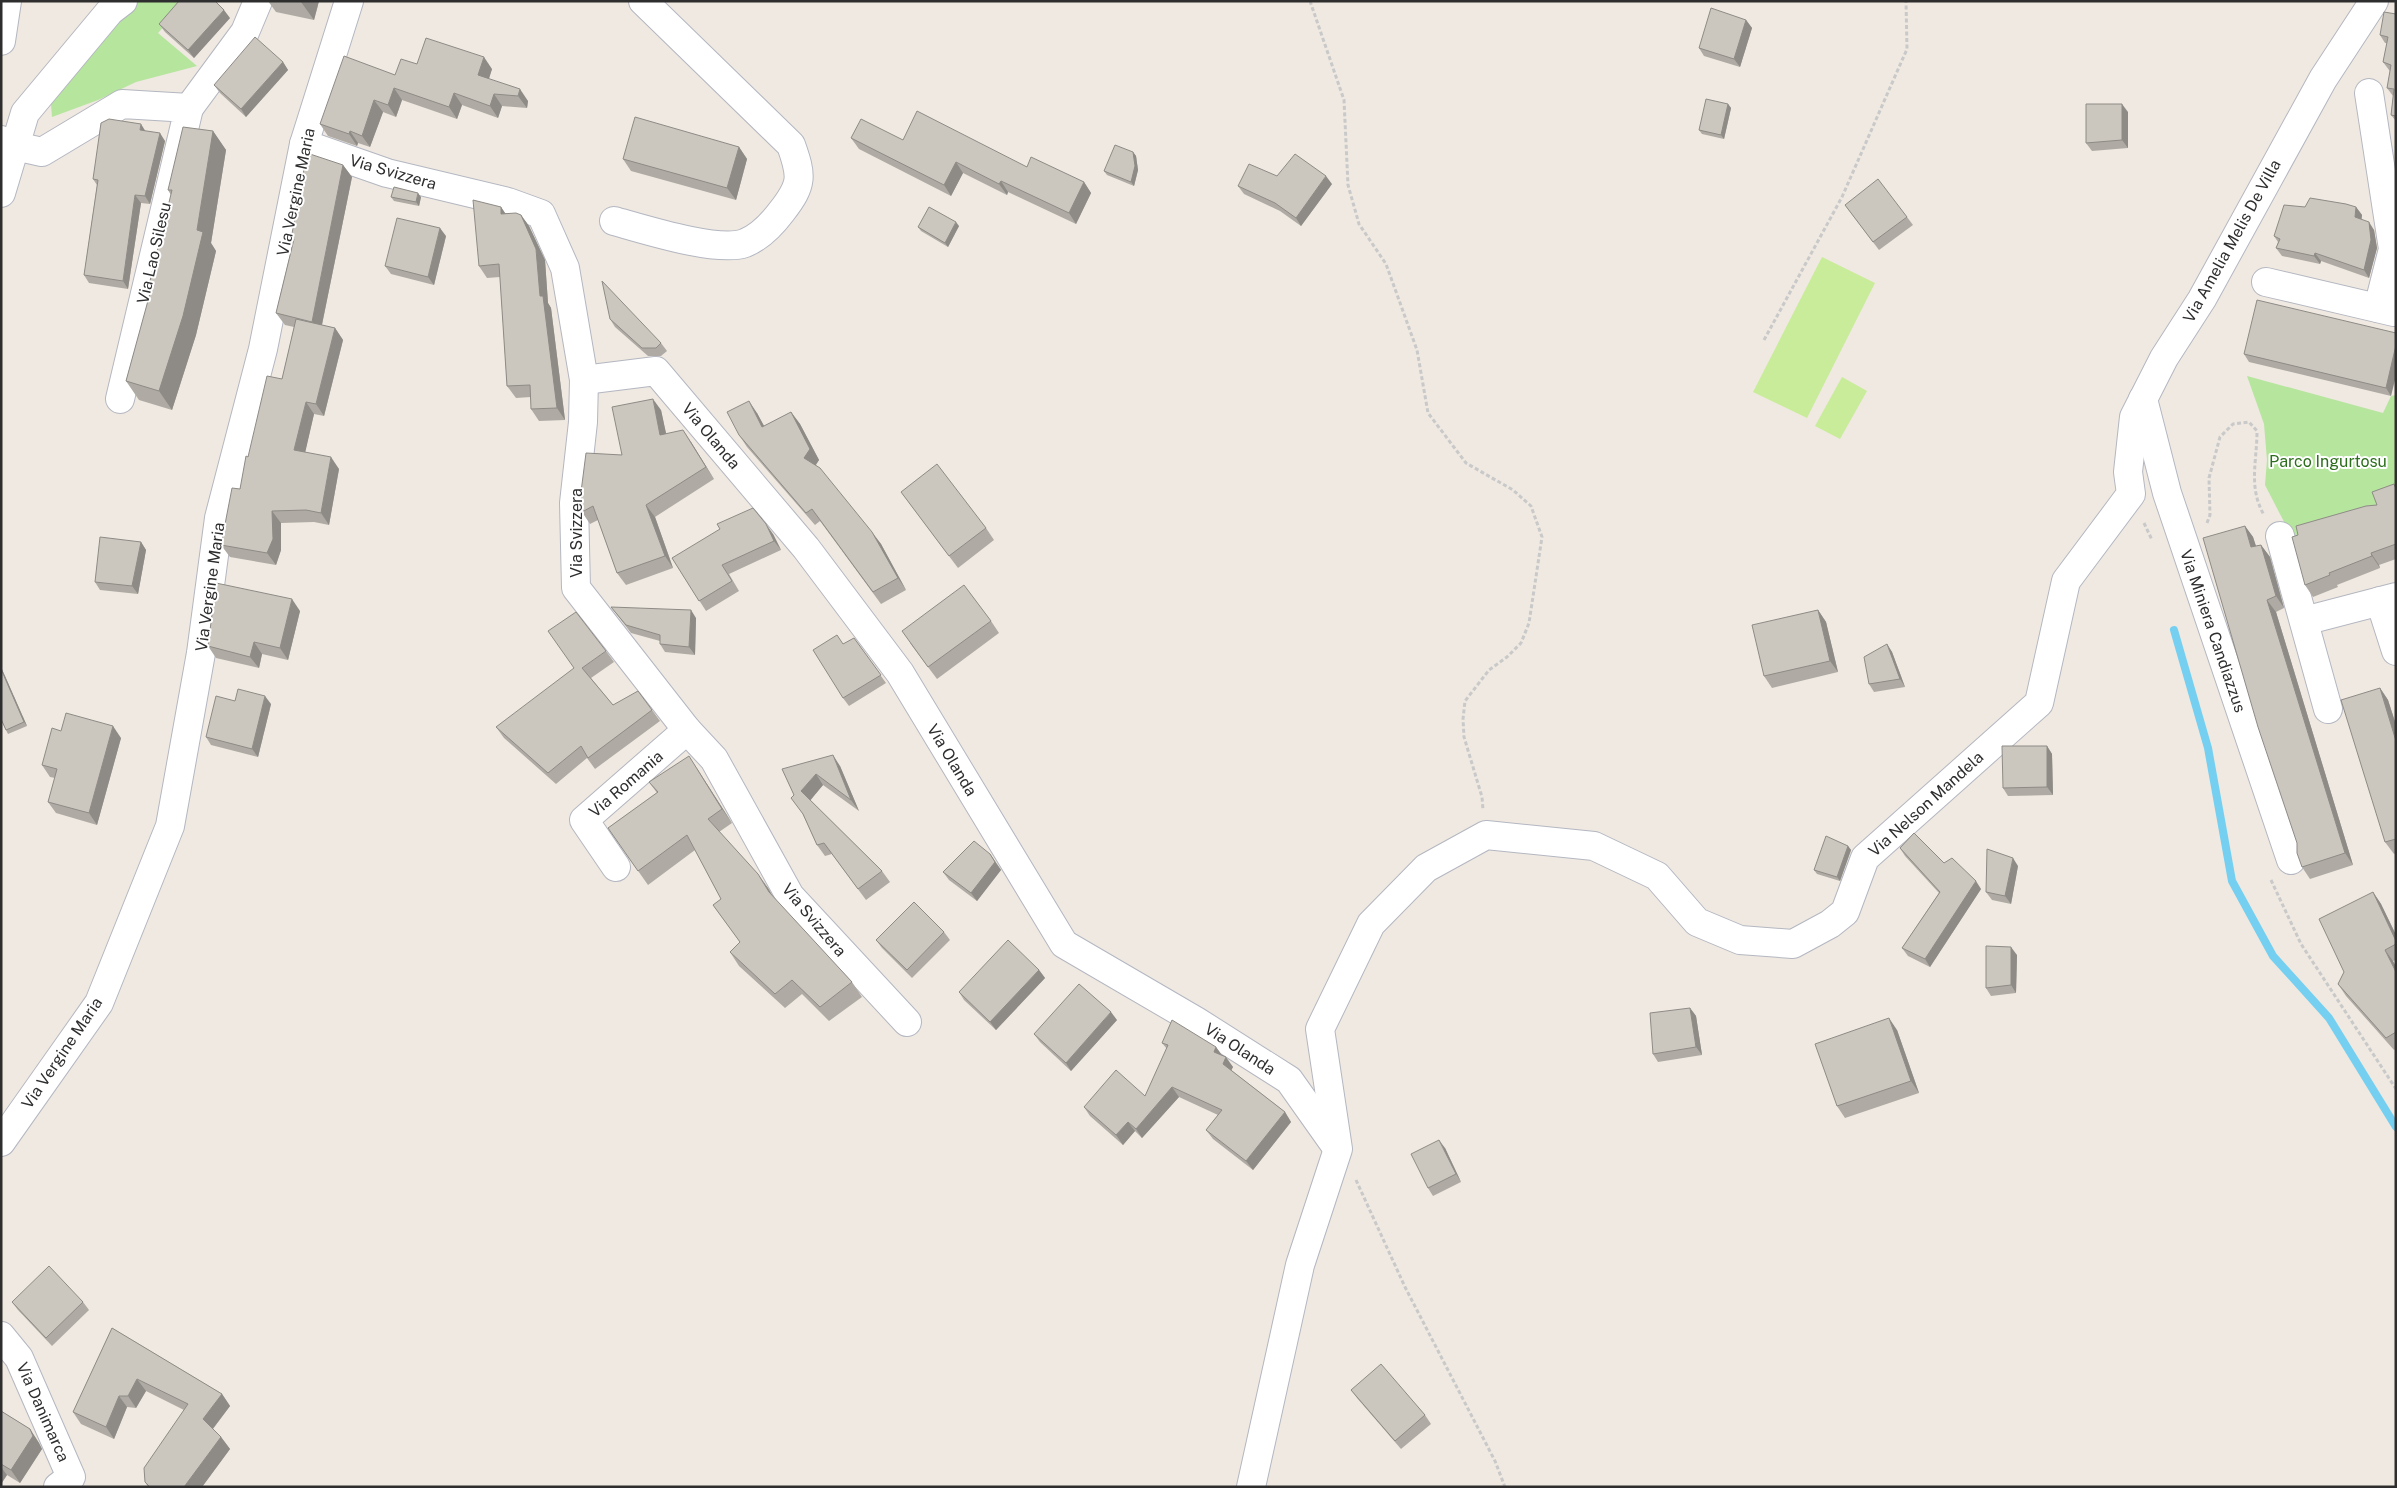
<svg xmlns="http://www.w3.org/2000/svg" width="2397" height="1488" font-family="'Public Sans',sans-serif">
	<rect width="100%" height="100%" fill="#efe9e1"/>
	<g fill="#b6e59e">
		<polygon points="134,1 187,1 158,33 197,66 136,82 98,100 52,117 50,92"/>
		<polygon points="2247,376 2383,413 2391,396 2396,395 2396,498 2298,549 2265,485 2267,460 2264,424"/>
	</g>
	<g fill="#c9ec9a">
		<polygon points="1822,257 1875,283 1807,418 1753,392"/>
		<polygon points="1842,377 1867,391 1840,439 1815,426"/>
	</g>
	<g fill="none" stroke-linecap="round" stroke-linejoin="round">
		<polyline stroke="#75cff0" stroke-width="8" points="2174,630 2208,748 2232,881 2273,956 2329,1018 2396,1127"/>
		<g stroke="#b4b7c1" stroke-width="30">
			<g id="street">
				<polyline points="1,41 7,1"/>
				<polyline points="2369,93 2393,249 2378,308"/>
				<polyline points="189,108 245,32 258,1"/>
				<polyline points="1,140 15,146 42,152 122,104 189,108 120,399"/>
				<polyline points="304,144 387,173 508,202 541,214 565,268 584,380 583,422 574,503 576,588 687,730 714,759 790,896 907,1022"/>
				<path d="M 614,221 C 643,229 718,253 745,243 C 760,237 773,223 782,211 C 803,184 802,176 791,145 L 643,1"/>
				<polyline points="2266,282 2394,312"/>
				<polyline points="584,380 656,371 806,548 900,673 1064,944 1196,1021 1289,1080 1335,1145"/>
				<polyline points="2143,399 2167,493 2291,860"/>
				<polyline points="2280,536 2328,709"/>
				<polyline points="2380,601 2396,651"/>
				<polyline points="2304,621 2396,597"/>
				<polyline points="616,867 584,820 687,730"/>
				<polyline points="1,1142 99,1003 170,826 201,653 219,518 263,349 304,144 349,1"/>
				<polyline points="1,1336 19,1358 71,1477 58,1487"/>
				<polyline points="1251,1487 1300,1265 1338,1149 1320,1029 1371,924 1426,868 1486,835 1594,846 1657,876 1697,922 1740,940 1793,944 1830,924 1845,912 1865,858 2039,703 2066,581 2131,494 2128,472 2134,417 2164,358 2202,299 2323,79 2374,1"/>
			</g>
		</g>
		<g stroke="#b4b7c1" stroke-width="30">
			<polyline id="secondary" points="1,193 25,113 110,11 123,1"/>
		</g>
		<g stroke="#c9c9c9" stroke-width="3" stroke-dasharray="4 2.5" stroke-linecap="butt">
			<polyline points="1310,1 1344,100 1348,185 1359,224 1386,264 1417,350 1428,413 1466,463 1513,490 1531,506 1542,537 1529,623 1521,643 1507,657 1489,670 1465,701 1463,719 1464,737 1482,797 1483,810"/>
			<polyline points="1764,340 1842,197 1907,49 1906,1"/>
			<polyline points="2144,523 2152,540"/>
			<path d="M 2207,523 L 2210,515 L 2209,478 L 2220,437 L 2233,424 L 2249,422 L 2257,431 C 2257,462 2248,487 2264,515"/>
			<polyline points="2271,880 2301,944 2396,1089"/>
			<polyline points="1356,1180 1405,1287 1495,1461 1505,1487"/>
		</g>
		<use href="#street" stroke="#fff" stroke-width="28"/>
		<use href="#secondary" stroke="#fff" stroke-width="28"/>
	</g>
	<g fill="#afaba4">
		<polygon points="268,1 319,1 314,20 276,12"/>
		<polygon points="2396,14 2396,121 2391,115 2393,96 2387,88 2390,71 2389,70 2383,62 2387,43 2385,43 2380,35"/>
		<polygon points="230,18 194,58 165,32 159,24"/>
		<polygon points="1746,20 1752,28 1740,67 1704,56 1699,48"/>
		<polygon points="283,62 288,70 246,117 220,93 214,85"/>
		<polygon points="417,64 492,69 489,79 528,101 527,108 502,106 498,118 462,105 457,119 402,100 396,117 383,112 370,147 358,143 357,146 328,136 320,124 395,75"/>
		<polygon points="1728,104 1731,108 1724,139 1702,134 1699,130"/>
		<polygon points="2128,112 2128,148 2092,151 2086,143"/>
		<polygon points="146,131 165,141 150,204 141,203 128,289 89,283 84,275 97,185 93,179"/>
		<polygon points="213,131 226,150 211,243 216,251 196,335 172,410 139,400 126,381 152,289 149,285 171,195 168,190"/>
		<polygon points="851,138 903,140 1027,167 1084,182 1091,193 1076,224 1008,192 1007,195 963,173 951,196 859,149"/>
		<polygon points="739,147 747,159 736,200 631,171 623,159"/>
		<polygon points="1133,152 1136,156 1138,170 1134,186 1107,175 1104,171"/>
		<polygon points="343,165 352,177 322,325 335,328 343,340 324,416 314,414 305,452 339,469 329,525 314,522 281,523 281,550 276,565 230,557 221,545 240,489 248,457 282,379 294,327 285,325 276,313 293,242 291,239"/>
		<polygon points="1332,184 1301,226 1280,211 1244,194 1238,186"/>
		<polygon points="391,197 421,197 419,206 394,201"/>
		<polygon points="1845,205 1907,217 1913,225 1879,250"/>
		<polygon points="501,207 505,213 521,215 529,226 545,260 548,303 551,308 565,420 539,421 531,409 531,397 516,398 507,386 500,277 487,278 479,266"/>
		<polygon points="2305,207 2356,207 2362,215 2361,219 2374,230 2377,248 2369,278 2321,261 2320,264 2282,256 2276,248 2278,242 2274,236"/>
		<polygon points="959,226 948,247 921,231 918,227"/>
		<polygon points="446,236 434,285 391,274 385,266"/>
		<polygon points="610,319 661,343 667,351 661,356 648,356 615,327"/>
		<polygon points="2396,333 2391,396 2249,362 2244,354"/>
		<polygon points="661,410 666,434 691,442 714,479 655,517 673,568 626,585 617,573 598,520 590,524 582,512 622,455"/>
		<polygon points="791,412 800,424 819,460 816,465 881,544 906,590 881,604 820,521 815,525 747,447 739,435 757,413 764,426"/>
		<polygon points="2394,484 2396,487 2396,559 2379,565 2380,568 2337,585 2338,587 2313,597 2305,585 2298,535 2377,505"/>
		<polygon points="901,492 986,528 994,540 958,568"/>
		<polygon points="2245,526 2253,537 2256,546 2261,545 2270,557 2284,608 2276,612 2353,865 2310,879 2302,867"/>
		<polygon points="773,534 781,550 729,574 739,591 706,611 672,558"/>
		<polygon points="141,542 146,550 138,594 100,590 95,582"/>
		<polygon points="611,607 696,618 695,655 665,652 660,644 660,641 631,633"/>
		<polygon points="1818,610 1826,622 1838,672 1772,688 1764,676"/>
		<polygon points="300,611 288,660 262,654 259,668 216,658 208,646"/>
		<polygon points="991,621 999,633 937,679 910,643"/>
		<polygon points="854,638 886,683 849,706 843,698 844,644"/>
		<polygon points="1887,644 1892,652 1905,687 1874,692 1869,684"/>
		<polygon points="606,651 614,662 591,678 613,705 652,710 660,721 595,769 587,758 556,784 504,738 496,727"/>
		<polygon points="1,667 27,726 8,734 6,730 1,719"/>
		<polygon points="2380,688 2388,700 2396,725 2396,853 2394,854 2385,842"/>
		<polygon points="235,701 271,704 258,757 211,745 206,737"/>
		<polygon points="61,731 121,738 97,825 56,813 48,802 55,778 50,777 42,765"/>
		<polygon points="2047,746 2052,754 2053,795 2008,796 2003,788"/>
		<polygon points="840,766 859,811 823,785 810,800 882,871 890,882 866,900 832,854 825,856 817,845 782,769"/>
		<polygon points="698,770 732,823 719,832 768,888 773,897 852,982 862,997 829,1021 802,994 785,1008 739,966 730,952 740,942 713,905 721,899 695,850 648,885 608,828 657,793 649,782"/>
		<polygon points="1848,846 1851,850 1840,881 1817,874 1814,870"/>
		<polygon points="1900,848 1944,863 1981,889 1930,967 1908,956 1902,948 1939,893 1905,856"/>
		<polygon points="990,854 1001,870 977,901 949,880 943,872"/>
		<polygon points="2018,866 2011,904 1992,900 1986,892"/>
		<polygon points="2373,892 2381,904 2396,935 2396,960 2393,961 2396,967 2396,1049 2394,1050 2346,996 2338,984 2344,972"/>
		<polygon points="944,932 950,940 912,978 882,948 876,940"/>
		<polygon points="2017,955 2016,993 1991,996 1986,988"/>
		<polygon points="1039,970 1045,978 996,1030 964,1000 959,992"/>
		<polygon points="1690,1008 1696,1016 1702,1055 1658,1062 1653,1054"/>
		<polygon points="1117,1020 1071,1071 1040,1042 1034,1034"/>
		<polygon points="1897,1030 1919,1093 1845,1118 1837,1106"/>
		<polygon points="1162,1043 1216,1047 1222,1055 1233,1067 1231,1070 1285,1112 1291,1122 1253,1170 1213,1139 1206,1130 1218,1115 1179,1097 1142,1138 1135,1131 1123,1145 1090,1116 1084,1107 1145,1096 1167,1049"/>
		<polygon points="1445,1148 1461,1182 1433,1196 1428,1188"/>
		<polygon points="12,1302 83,1302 89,1310 52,1346 18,1310"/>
		<polygon points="112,1328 222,1394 230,1406 213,1429 221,1437 230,1449 202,1487 148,1487 145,1482 184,1410 146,1391 136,1408 127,1407 114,1439 81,1424 73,1412"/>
		<polygon points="1351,1390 1425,1415 1431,1424 1401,1449 1357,1398"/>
		<polygon points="1,1411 30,1429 39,1443 42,1449 20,1483 7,1475 1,1484"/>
	</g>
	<g fill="#8e8b86">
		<polygon points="301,1 319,1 314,20 301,2"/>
		<polygon points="224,10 230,18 194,58 188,50"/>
		<polygon points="1746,20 1752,28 1740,67 1734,59"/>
		<polygon points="484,57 492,69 486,87 478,75"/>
		<polygon points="283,62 288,70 246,117 241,109"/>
		<polygon points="394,88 402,100 396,117 388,105"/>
		<polygon points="520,89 528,101 527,108 518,96"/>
		<polygon points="454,93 462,105 457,119 449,107"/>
		<polygon points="494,94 502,106 498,118 490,106"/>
		<polygon points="374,100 383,112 370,147 362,136"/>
		<polygon points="1728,104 1731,108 1724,139 1721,135"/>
		<polygon points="2122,104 2128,112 2128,148 2122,140"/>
		<polygon points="141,124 146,132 140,130"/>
		<polygon points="213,131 226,150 211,243 216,251 196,335 172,410 159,391 197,230"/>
		<polygon points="350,131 358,143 357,146 349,134"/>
		<polygon points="160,133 165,141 150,204 145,196"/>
		<polygon points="739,147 747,159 736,200 727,188"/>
		<polygon points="1133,152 1136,156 1138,170 1134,186 1131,182"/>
		<polygon points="956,162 963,173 951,196 944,185"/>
		<polygon points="343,165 352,177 320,334 312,322"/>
		<polygon points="1326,176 1332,184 1301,226 1296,218"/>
		<polygon points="1001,181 1008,192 1007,195 999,184"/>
		<polygon points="1084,182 1091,193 1076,224 1069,213"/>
		<polygon points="418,193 421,197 419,206 416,202"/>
		<polygon points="135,195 141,203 128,289 123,281"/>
		<polygon points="501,207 509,219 501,214"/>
		<polygon points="2356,207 2362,215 2361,225 2355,217"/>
		<polygon points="521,215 529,226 545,260 548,303 551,308 565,420 557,408 540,296"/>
		<polygon points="956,222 959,226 948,247 945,243"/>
		<polygon points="2369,222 2374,230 2377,248 2369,278 2364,270"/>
		<polygon points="440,228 446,236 434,285 428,277"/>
		<polygon points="2315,253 2321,261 2320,264 2314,256"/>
		<polygon points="335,328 343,340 324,416 316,404"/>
		<polygon points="2396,345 2396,376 2391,396 2386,388"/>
		<polygon points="653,399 661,410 669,447 660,435"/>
		<polygon points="749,401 757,413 771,439 762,427"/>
		<polygon points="306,402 314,414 303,462 294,450"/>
		<polygon points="791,412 800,424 819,460 812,470 804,458"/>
		<polygon points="683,430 691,442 714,479 706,467"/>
		<polygon points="331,457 339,469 329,525 321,513"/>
		<polygon points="646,505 655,517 673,568 665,556"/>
		<polygon points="272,511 281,523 281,550 276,565 267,553"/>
		<polygon points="766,524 773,534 781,550 774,541"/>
		<polygon points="2245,526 2253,537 2260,559 2251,547"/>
		<polygon points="872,532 881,544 906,590 898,578"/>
		<polygon points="141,542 146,550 138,594 132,586"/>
		<polygon points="2261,545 2270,557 2284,608 2276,596"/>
		<polygon points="2371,553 2379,565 2380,568 2372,556"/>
		<polygon points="292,599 300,611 288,660 280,648"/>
		<polygon points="2267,600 2276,612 2353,865 2345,853"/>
		<polygon points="691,610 696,618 695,655 689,647"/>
		<polygon points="1818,610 1826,622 1838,672 1830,661"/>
		<polygon points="254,642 262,654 259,668 250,657"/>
		<polygon points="1887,644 1892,652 1905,687 1900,679"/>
		<polygon points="1,667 27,726 24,722 1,669"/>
		<polygon points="2380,688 2388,700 2396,725 2396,741"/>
		<polygon points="265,696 271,704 258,757 252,749"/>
		<polygon points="113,726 121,738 97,825 89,813"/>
		<polygon points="2047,746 2052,754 2053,795 2047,787"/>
		<polygon points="833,755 840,766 859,811 851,800"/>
		<polygon points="689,756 698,770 732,823 722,809"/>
		<polygon points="816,774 823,785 809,802 801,791"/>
		<polygon points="1848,846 1851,850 1840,881 1837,877"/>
		<polygon points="990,854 1001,870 977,901 971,893"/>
		<polygon points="2013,858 2018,866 2011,904 2005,896"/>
		<polygon points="758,874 768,888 779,907 769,892"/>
		<polygon points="1976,881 1981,889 1930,967 1925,959"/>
		<polygon points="2373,892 2381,904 2396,935 2396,941"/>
		<polygon points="2011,947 2017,955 2016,993 2011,985"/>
		<polygon points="2385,950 2393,961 2396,967 2396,972"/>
		<polygon points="1039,970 1045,978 996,1030 990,1022"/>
		<polygon points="1690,1008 1696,1016 1702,1055 1696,1047"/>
		<polygon points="1111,1012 1117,1020 1071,1071 1066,1063"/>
		<polygon points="1889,1018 1897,1030 1919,1093 1911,1081"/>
		<polygon points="1216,1047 1223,1057 1214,1052"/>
		<polygon points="1226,1057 1233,1067 1230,1073 1223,1064"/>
		<polygon points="1172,1087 1179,1097 1142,1138 1136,1129"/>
		<polygon points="1285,1112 1291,1122 1253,1170 1246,1161"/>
		<polygon points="1128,1122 1135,1131 1123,1145 1116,1135"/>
		<polygon points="1439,1140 1445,1148 1461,1182 1456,1174"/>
		<polygon points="137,1379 146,1391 136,1408 128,1396"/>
		<polygon points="222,1394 230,1406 211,1431 203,1419"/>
		<polygon points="119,1396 127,1407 114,1439 106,1427"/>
		<polygon points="30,1429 39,1443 42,1449 20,1483 11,1470"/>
		<polygon points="221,1437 230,1449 202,1487 184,1487"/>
		<polygon points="1,1467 7,1475 1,1484"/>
	</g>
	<g fill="#cbc7bf" stroke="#8e8b86">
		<polygon points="179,1 215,1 224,10 188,50 159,24"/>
		<polygon points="1711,8 1746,20 1734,59 1699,48"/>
		<polygon points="2384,12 2396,14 2396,116 2391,115 2394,89 2387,88 2391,65 2383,62 2388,37 2380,35"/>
		<polygon points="255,37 283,62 241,109 214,85"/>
		<polygon points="426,38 484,57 478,75 520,89 518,96 494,94 490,106 454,93 449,107 394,88 388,105 374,100 362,136 350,131 349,134 320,124 344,56 395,75 401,59 417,64"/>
		<polygon points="1706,99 1728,104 1721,135 1699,130"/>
		<polygon points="2086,104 2122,104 2122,140 2086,143"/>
		<polygon points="917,111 1027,167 1031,157 1084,182 1069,213 1001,181 999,184 956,162 944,185 851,138 861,119 903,140"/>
		<polygon points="635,117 739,147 727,188 623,159"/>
		<polygon points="109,119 141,124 140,130 160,133 145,196 135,195 123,281 84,275 98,180 93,179 101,123"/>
		<polygon points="183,127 213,131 197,230 203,232 183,316 159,391 126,381 152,286 149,285 172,190 168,190"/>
		<polygon points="1115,145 1133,152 1135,166 1131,182 1104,171"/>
		<polygon points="307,153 343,165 312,322 276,313 294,239 291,239"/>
		<polygon points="1295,154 1326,176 1296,218 1275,203 1238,186 1249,164 1277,176"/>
		<polygon points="1878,179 1907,217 1873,242 1845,205"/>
		<polygon points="394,187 418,193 416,202 391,197"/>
		<polygon points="2310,198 2346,204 2356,207 2355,217 2369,222 2371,240 2364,270 2315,253 2314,256 2276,248 2280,239 2274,236 2284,205 2305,207"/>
		<polygon points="473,200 501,207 501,214 516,213 521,215 536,249 540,296 543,296 557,408 531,409 530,385 507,386 499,264 479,266"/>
		<polygon points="929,207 956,222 945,243 918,227"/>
		<polygon points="397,218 440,228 428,277 385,266"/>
		<polygon points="602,281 661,343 656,348 642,348 610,319"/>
		<polygon points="2257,300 2396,333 2396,345 2386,388 2244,354"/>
		<polygon points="296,319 335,328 316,404 306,402 294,450 331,457 321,513 306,510 272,511 273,539 267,553 221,545 232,488 240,489 246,456 248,457 267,376 282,379"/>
		<polygon points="653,399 660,435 683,430 706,467 646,505 665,556 617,573 593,506 582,512 581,492 586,453 622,455 612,407"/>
		<polygon points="749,401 762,427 791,412 810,449 804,458 820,468 872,532 898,578 873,592 812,509 806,513 739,435 727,412"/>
		<polygon points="937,464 986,528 949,556 901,492"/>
		<polygon points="2394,484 2396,489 2396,544 2371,553 2372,556 2329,573 2330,575 2305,585 2292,537 2298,535 2296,526 2366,506 2377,505 2372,492"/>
		<polygon points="753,508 766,524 774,541 722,565 732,581 699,601 672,558 720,529 717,524"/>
		<polygon points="2245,526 2251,547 2261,545 2276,596 2267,600 2345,853 2302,867 2297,853 2297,843 2258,727 2203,538"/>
		<polygon points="100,537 141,542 132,586 95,582"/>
		<polygon points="216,583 292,599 280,648 254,642 250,657 208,646"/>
		<polygon points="964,585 991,621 928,667 902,631"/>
		<polygon points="611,607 691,610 689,647 660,644 660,635 626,625"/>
		<polygon points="1818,610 1830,661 1764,676 1752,625"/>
		<polygon points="576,612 606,651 582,668 613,705 638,691 652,710 588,758 581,746 548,773 496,727 574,668 548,631"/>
		<polygon points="837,635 843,644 854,638 881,675 843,698 813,650"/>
		<polygon points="1887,644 1900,679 1869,684 1864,657"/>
		<polygon points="1,669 24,722 6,730 1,719"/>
		<polygon points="2380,688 2396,741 2396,839 2385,842 2341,700"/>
		<polygon points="238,689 265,696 252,749 206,737 216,696 235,701"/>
		<polygon points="66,713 113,726 89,813 48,802 57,769 42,765 52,728 61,731"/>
		<polygon points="2002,746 2047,746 2047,787 2003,788"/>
		<polygon points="833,755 851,800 816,774 801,791 882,871 858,889 824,843 817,845 803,814 791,798 794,795 782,769"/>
		<polygon points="689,756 722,809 708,819 758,874 769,892 852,982 820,1007 792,980 775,994 730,952 740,942 713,905 721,899 687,835 638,871 608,828 658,792 649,782"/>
		<polygon points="1914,833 1944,863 1952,858 1976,881 1925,959 1902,948 1940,892 1900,848"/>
		<polygon points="1826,836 1848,846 1837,877 1814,870"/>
		<polygon points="974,841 990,854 995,862 971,893 943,872"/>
		<polygon points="1987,849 2013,858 2005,896 1986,892"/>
		<polygon points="2373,892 2396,941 2396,944 2385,950 2396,972 2396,1032 2386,1038 2338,984 2344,972 2319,919"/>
		<polygon points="914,902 944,932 907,970 876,940"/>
		<polygon points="1008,940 1039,970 990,1022 959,992"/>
		<polygon points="1986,946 2011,947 2011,985 1986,988"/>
		<polygon points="1079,984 1111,1012 1066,1063 1034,1034"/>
		<polygon points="1690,1008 1696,1047 1653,1054 1650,1013"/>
		<polygon points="1889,1018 1911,1081 1837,1106 1815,1044"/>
		<polygon points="1172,1020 1216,1047 1214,1052 1226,1057 1223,1064 1285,1112 1246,1161 1206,1130 1222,1110 1172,1087 1136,1129 1128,1122 1116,1135 1084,1107 1116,1070 1145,1096 1168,1045 1162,1043"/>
		<polygon points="1439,1140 1456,1174 1428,1188 1411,1154"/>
		<polygon points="49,1266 83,1302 46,1338 12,1302"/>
		<polygon points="112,1328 222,1394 203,1419 221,1437 184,1487 150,1487 145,1482 144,1468 188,1404 137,1379 128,1396 119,1396 106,1427 73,1412"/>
		<polygon points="1381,1364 1425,1415 1395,1441 1351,1390"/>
		<polygon points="1,1411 30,1429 33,1436 11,1470 1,1464"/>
	</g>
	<g text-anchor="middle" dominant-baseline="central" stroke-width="4" stroke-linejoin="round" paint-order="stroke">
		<g font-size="16" fill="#2e2e2e" stroke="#fff">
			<text transform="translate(393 172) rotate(16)">Via Svizzera</text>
			<text transform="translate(296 192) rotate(-78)">Via Vergine Maria</text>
			<text transform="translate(2232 241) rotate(-61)">Via Amelia Melis De Villa</text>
			<text transform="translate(154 253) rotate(-77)">Via Lao Silesu</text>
			<text transform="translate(711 436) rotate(50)">Via Olanda</text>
			<text transform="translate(576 533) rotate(-90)">Via Svizzera</text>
			<text transform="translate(210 587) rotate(-82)">Via Vergine Maria</text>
			<text transform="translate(2213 631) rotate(71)">Via Miniera Candiazzus</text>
			<text transform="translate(952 760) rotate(59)">Via Olanda</text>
			<text transform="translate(626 784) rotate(-41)">Via Romania</text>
			<text transform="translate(1926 804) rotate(-42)">Via Nelson Mandela</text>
			<text transform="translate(814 920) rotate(50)">Via Svizzera</text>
			<text transform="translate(1240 1049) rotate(33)">Via Olanda</text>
			<text transform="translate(62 1053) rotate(-56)">Via Vergine Maria</text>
			<text transform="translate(43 1412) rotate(66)">Via Danimarca</text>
		</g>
		<g font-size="16" fill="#2c6e1b" stroke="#fff">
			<text x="2328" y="461">Parco Ingurtosu</text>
		</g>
	</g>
	<rect width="2397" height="1488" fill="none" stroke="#2e2e2e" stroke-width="5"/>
</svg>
